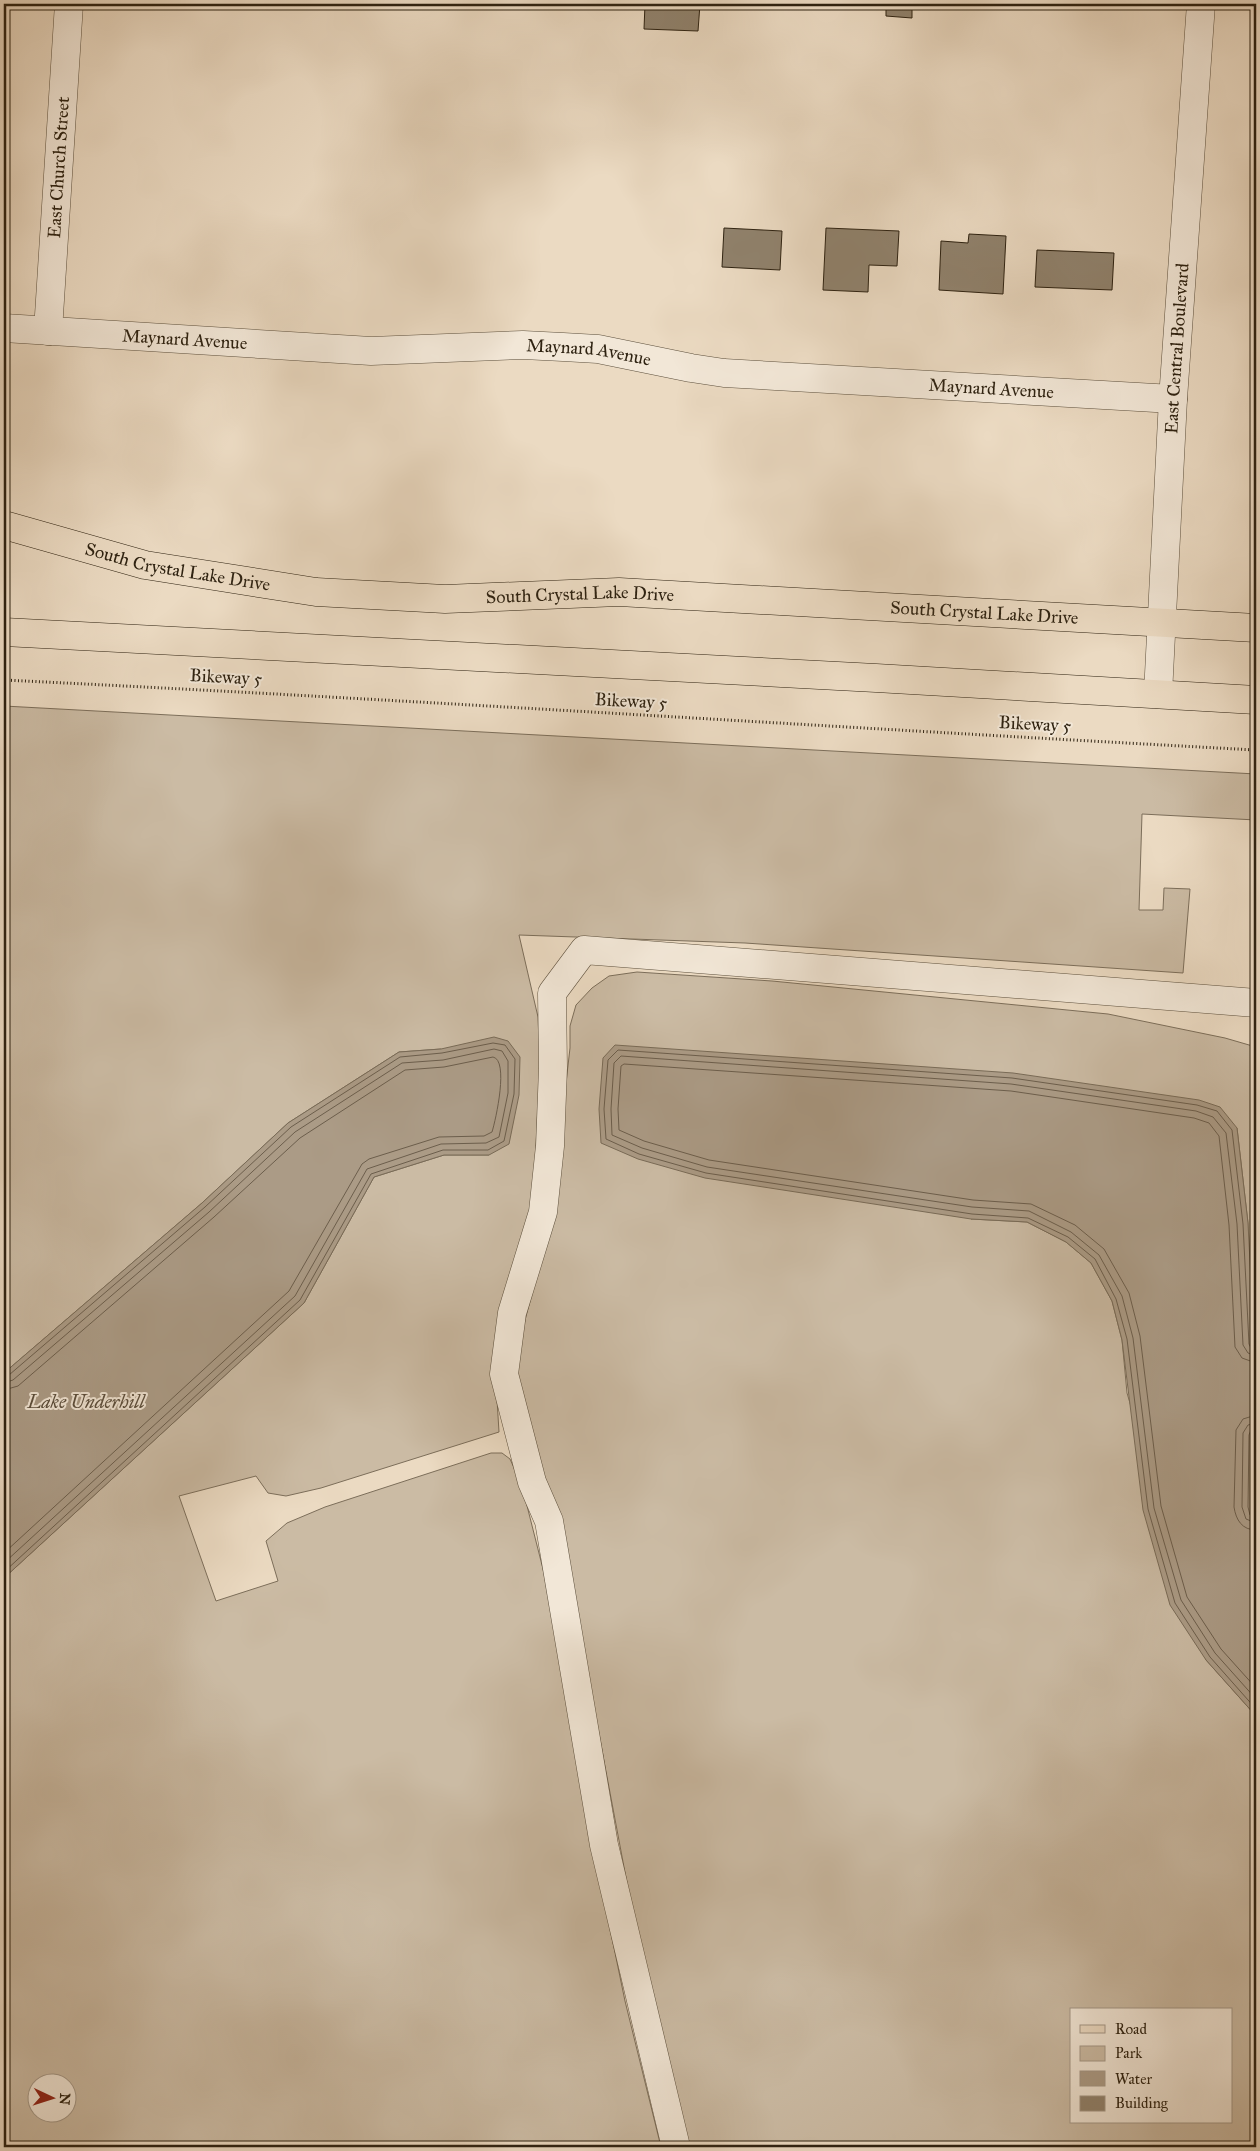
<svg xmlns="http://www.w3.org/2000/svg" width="1260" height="2151" font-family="'IM FELL Great Primer',serif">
	<rect width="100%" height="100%" fill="#ebdac2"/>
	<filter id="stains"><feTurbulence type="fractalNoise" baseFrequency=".004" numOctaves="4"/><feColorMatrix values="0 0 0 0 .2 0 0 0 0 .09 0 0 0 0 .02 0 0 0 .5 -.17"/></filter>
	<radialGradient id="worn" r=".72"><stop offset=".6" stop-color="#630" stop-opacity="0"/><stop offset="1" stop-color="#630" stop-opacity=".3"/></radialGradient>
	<g fill="#cbbba4" stroke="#7c6e5a" fill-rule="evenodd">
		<path d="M 4,706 L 1256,774 L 1256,820 L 1142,814 L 1139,910 L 1163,910 L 1164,888 L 1190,889 L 1183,973 L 745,943 L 519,935 L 538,1017 L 540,1064 L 533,1209 L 495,1367 L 499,1432 L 321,1488 L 286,1496 L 268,1493 L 256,1476 L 179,1496 L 216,1601 L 278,1581 L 266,1541 L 287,1523 L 325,1507 L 491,1453 L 502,1453 L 510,1459 L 522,1486 L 544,1573 L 591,1837 L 625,2001 L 661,2147 L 4,2147 L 4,1578 L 304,1303 L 374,1177 L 444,1155 L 489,1155 L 441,1049 L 399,1052 L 288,1123 L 202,1203 L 4,1373 ZM 38,2084 L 68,2084 L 68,2114 L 38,2114 Z"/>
		<path d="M 637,972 L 772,981 L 1108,1014 L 1225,1038 L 1256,1047 L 1256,1523 L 1253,1507 L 1255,1360 L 1248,1223 L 1237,1128 L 971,1219 L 1027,1222 L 1066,1242 L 1091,1263 L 1112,1301 L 1122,1340 L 1127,1393 L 1206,1660 L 1256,1716 L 1256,2147 L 685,2147 L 649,2000 L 564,1548 L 514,1376 L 522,1332 L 550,1224 L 570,1048 L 570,1026 L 576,1005 L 592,988 L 609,976 ZM 1071,2010 L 1231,2010 L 1231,2122 L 1071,2122 Z"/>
	</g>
	<g fill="#ab9b86" stroke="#796b57">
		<polygon points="494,1037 508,1041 520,1057 519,1095 509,1144 489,1155 444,1155 374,1177 304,1303 4,1578 4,1373 202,1203 288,1123 399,1052 441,1049"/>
		<polygon points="615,1045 1013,1073 1199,1100 1220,1107 1237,1128 1248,1223 1255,1360 1253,1507 1256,1523 1256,1716 1206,1660 1170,1605 1143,1510 1122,1340 1112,1301 1091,1263 1066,1242 1027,1222 971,1219 705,1178 638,1159 601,1143 599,1109 603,1058"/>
	</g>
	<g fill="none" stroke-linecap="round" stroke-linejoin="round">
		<g stroke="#6c5e4c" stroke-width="1">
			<polyline points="1256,1349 1251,1348 1249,1344 1243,1224 1232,1130 1217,1111 1197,1105 1012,1078 618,1050 608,1060 604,1109 606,1139 639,1154 706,1173 972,1214 1028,1218 1068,1237 1095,1259 1116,1299 1127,1339 1148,1509 1175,1603 1210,1657 1256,1709"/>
			<polyline points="1256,1356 1248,1353 1243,1345 1237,1224 1226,1133 1213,1117 1196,1111 1011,1084 621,1056 614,1063 611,1109 612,1135 642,1148 707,1167 972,1207 1029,1211 1071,1232 1099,1255 1122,1296 1133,1338 1154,1508 1181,1600 1215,1653 1256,1699"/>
			<polyline points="1256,1363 1242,1358 1235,1347 1229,1225 1219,1136 1209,1123 1194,1118 1011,1091 624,1064 621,1066 618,1109 619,1130 644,1141 709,1160 973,1200 1031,1204 1075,1225 1104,1249 1129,1293 1140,1336 1161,1506 1187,1597 1221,1649 1256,1688"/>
			<polyline points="4,1377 9,1375 205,1207 291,1127 400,1057 442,1053 493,1043 505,1045 515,1059 514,1094 504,1141 488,1150 443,1150 371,1174 300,1300 4,1572"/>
			<polyline points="4,1383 13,1380 209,1212 295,1132 402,1063 443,1060 494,1049 502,1051 508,1061 508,1093 499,1137 486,1143 441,1144 367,1169 295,1296 4,1563"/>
			<path d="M 4,1390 L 18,1386 L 214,1217 L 300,1138 L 405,1070 L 444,1067 L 493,1057 C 509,1060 496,1119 492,1132 L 484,1136 L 439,1137 L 369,1159 L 362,1164 L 289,1291 L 4,1553"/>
			<path d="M 1256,1415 L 1243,1419 L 1236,1430 L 1234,1507 C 1236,1520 1242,1530 1256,1530"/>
			<polyline points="1256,1423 1248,1425 1243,1433 1242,1507 1246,1519 1256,1523"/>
			<polyline points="1256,1429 1251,1430 1249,1435 1248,1507 1250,1515 1256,1517"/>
		</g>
	</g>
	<g fill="#90826d" stroke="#2e2211">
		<polygon points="645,4 700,4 698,31 644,29"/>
		<polygon points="741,4 785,4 785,8 741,6"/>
		<polygon points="886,4 912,4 912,18 886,16"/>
		<polygon points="724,228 782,231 780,270 722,267"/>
		<polygon points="826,228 899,231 897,266 869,265 868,292 823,290"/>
		<polygon points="969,234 1006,236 1003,294 939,290 941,241 968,243"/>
		<polygon points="1037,250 1114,253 1112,290 1035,287"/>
	</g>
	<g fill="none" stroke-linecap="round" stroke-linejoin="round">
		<g stroke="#5d503d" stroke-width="29">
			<g id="minor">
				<path id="s1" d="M 4,328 L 371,351 L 523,345 L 563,347 L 598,349 L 691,368 L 724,373 L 1173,399"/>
				<path id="s2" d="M 48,331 L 69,4"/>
				<path id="s3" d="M 1158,694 L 1173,399 L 1201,4"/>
				<polyline points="676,2147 604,1845 549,1521 532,1482 504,1374 512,1313 543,1212 550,1146 553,1068 552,993 584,950 1256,1003"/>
			</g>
		</g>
		<g stroke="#2e2211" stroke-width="29">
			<g id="major">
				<path id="s4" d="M 4,525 L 145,565 L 316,592 L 445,599 L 619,592 L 1256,628"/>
				<polyline points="4,632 876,678 1256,700"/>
			</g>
		</g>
		<path stroke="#2e2211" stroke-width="3" stroke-dasharray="1 2.5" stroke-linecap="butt" d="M 4,680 C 421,700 839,728 1256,750"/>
		<use href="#minor" stroke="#f2e7d7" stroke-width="28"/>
		<use href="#major" stroke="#ebdac2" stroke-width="28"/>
	</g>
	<g text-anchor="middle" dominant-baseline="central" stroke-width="4" stroke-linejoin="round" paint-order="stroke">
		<g font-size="18" fill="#2e2211" stroke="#f2e7d7">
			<text stroke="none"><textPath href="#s2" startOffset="164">East Church Street</textPath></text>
			<text stroke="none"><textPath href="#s1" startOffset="181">Maynard Avenue</textPath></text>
			<text stroke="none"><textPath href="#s3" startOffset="346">East Central Boulevard</textPath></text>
			<text stroke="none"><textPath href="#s1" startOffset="586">Maynard Avenue</textPath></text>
			<text stroke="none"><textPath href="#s1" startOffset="991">Maynard Avenue</textPath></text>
			<text stroke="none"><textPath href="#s4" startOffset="179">South Crystal Lake Drive</textPath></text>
			<text stroke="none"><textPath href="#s4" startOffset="584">South Crystal Lake Drive</textPath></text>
			<text stroke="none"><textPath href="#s4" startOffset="989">South Crystal Lake Drive</textPath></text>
			<text transform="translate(226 677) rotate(3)">Bikeway 5</text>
			<text transform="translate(631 701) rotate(3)">Bikeway 5</text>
			<text transform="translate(1035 724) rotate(3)">Bikeway 5</text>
		</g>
		<g font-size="19" font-style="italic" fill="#5a4c3a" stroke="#f2e7d7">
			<text x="86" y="1401">Lake Underhill</text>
		</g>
	</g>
	<rect width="1260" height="2151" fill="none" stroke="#ebdac2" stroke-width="20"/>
	<rect x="5" y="5" width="1250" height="2141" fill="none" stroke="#2e2211" stroke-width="2.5"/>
	<rect x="10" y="10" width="1240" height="2131" fill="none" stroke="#2e2211"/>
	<rect x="1070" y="2008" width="162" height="115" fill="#f2e7d7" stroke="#a49888"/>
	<rect x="1080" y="2025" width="25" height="8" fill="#ebdac2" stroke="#a49888"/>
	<text x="1115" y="2034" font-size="15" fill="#2e2211">Road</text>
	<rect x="1080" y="2046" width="25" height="15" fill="#cbbba4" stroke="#a49888"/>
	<text x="1115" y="2058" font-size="15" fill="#2e2211">Park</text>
	<rect x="1080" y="2071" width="25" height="15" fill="#ab9b86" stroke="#a49888"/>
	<text x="1115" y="2084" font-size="15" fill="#2e2211">Water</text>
	<rect x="1080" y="2096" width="25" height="15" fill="#90826d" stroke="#a49888"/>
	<text x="1115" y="2108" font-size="15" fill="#2e2211">Building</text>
	<g transform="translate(52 2098) rotate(94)"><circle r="24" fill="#f2e7d7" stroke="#a49888"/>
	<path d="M0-4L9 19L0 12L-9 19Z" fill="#8f2418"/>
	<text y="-8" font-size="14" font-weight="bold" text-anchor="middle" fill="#2e2211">N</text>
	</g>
	<rect width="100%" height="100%" filter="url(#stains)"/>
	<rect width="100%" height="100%" fill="url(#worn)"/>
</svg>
